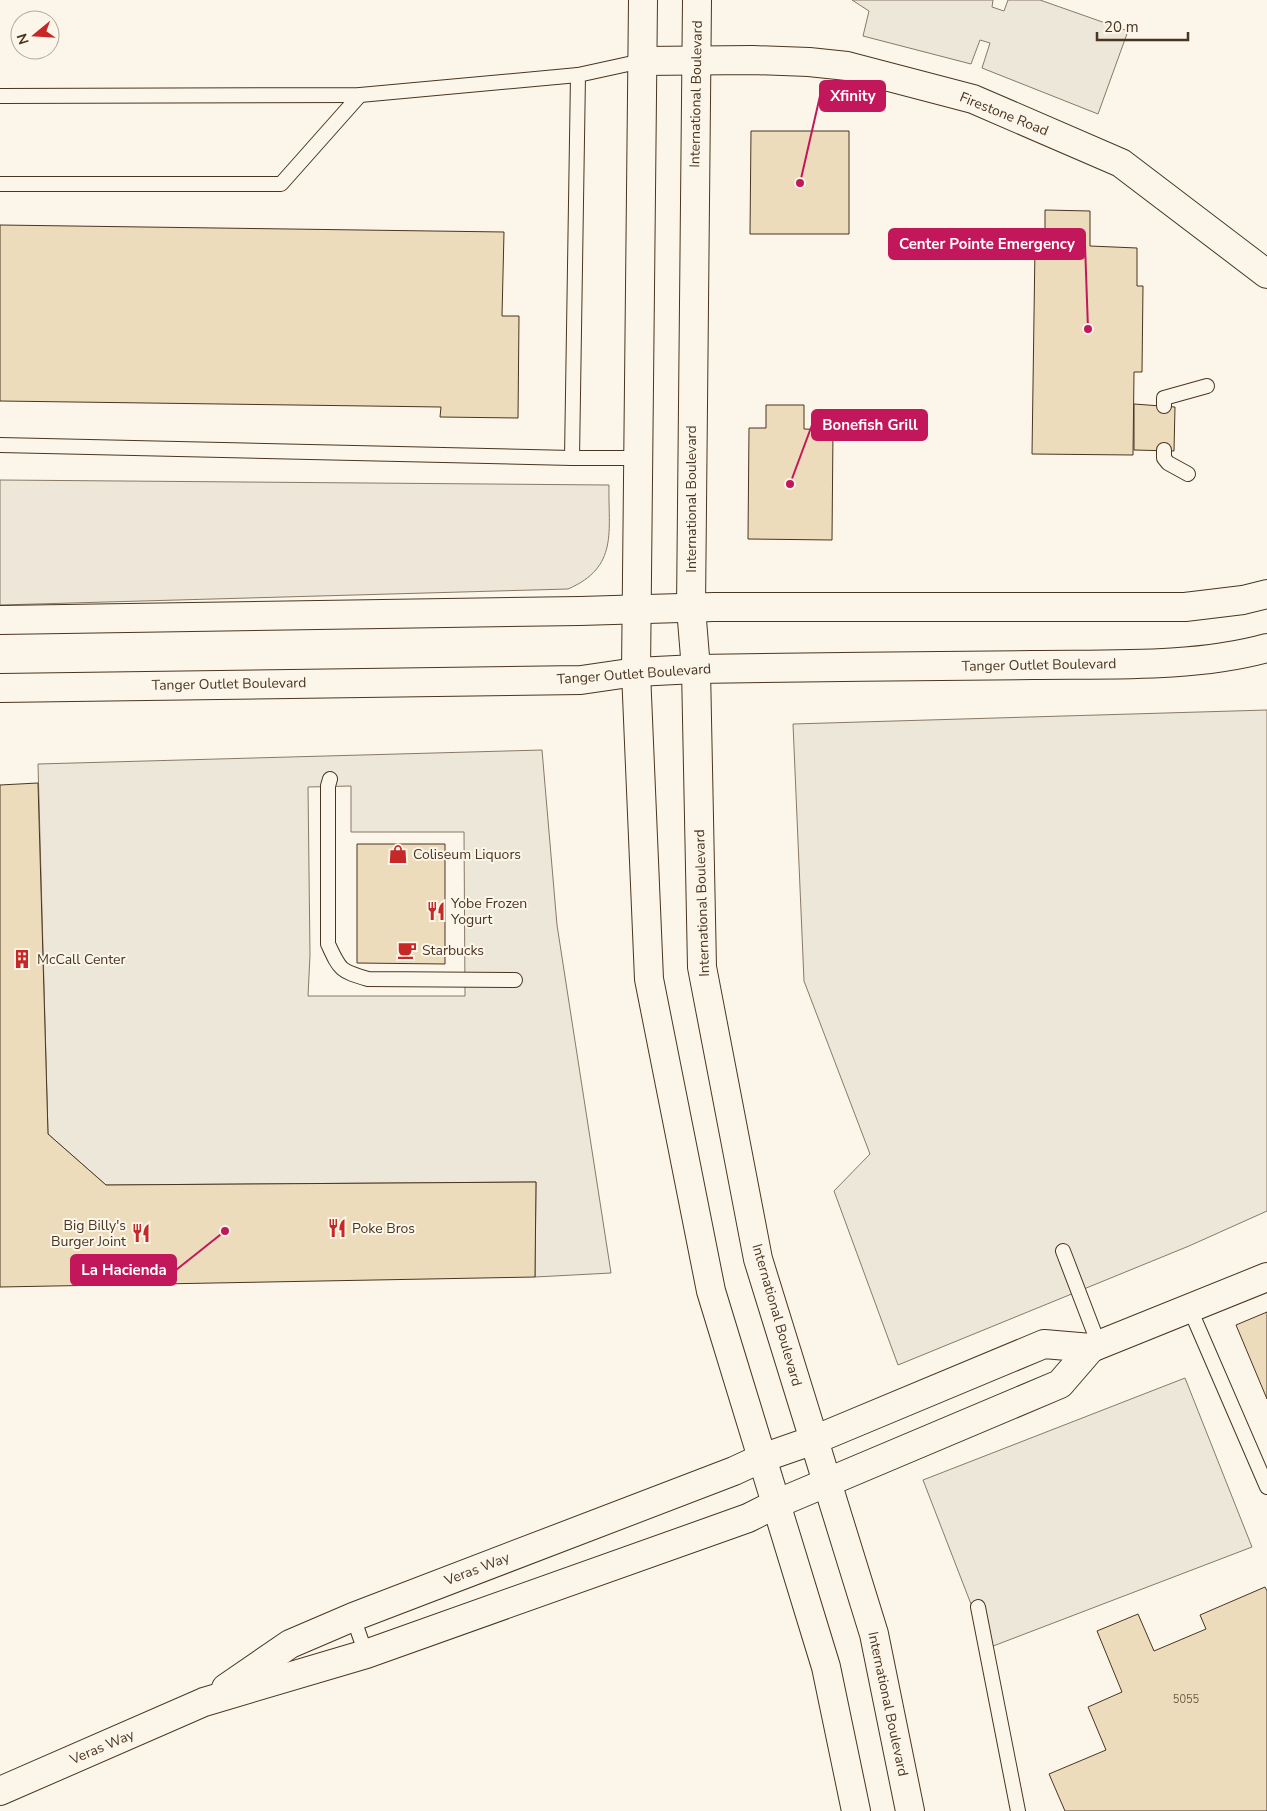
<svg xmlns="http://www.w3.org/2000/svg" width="1267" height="1811" font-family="'Nunito Sans',sans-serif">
	<rect width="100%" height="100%" fill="#fbf6e9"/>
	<path fill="#ede6d9" stroke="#887966" d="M 0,480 L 609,485 C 608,531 619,567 568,589 L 0,605 Z"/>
	<g fill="#ede7d9" stroke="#887966" fill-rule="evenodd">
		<polygon points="852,0 993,0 992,7 1004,11 1008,0 1040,0 1128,31 1098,114 982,68 990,43 980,40 971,64 863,36 869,11"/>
		<polygon points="1267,710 1267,1211 1189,1246 898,1365 834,1191 870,1154 804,981 793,724"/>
		<path d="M 542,750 L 557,925 L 611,1273 L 535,1277 L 536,1182 L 106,1185 L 48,1134 L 38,764 ZM 351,786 L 351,832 L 464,832 L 465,996 L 308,996 L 310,955 L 308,787 Z"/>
		<polygon points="1185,1378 1252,1547 988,1648 923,1480"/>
	</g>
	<g fill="#ecdcbc" stroke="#4a3520">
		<polygon points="751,131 849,131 849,234 750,234"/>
		<polygon points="1045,210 1090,211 1090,246 1137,248 1137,286 1143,286 1142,372 1134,372 1133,455 1032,454 1035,247 1045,246"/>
		<polygon points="0,225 504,232 502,316 519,316 518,418 440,417 441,407 0,401"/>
		<polygon points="1134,404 1175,407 1174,451 1134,450"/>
		<polygon points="766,405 804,405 804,429 833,430 832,540 748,539 749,428 766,428"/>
		<polygon points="38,783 48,1134 106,1185 536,1182 535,1277 0,1287 0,785"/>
		<polygon points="357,844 445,844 445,964 357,963"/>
		<polygon points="1267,1312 1267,1399 1236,1325"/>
		<polygon points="1265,1587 1267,1591 1267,1811 1065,1811 1049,1774 1106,1750 1088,1707 1122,1692 1097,1631 1138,1614 1154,1651 1206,1629 1200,1615"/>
	</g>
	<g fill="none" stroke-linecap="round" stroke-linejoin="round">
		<g stroke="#4a3520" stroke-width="16">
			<g id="lane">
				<polyline points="0,96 360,95 578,75"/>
				<polyline points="0,184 281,184 360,95"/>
				<polyline points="1164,406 1164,398 1207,386"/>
				<polyline points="0,445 572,458"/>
				<polyline points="1164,450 1164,458 1168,463 1188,474"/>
				<polyline points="637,458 572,458 578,75 642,61"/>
				<path d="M 330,779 L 328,786 L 328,944 C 340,970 340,971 368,979 L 515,980"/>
				<polyline points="1063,1251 1099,1345"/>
				<polyline points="1190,1309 1267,1487"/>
				<polyline points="978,1607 1018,1811"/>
				<polyline points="353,1617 366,1654"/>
			</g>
		</g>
		<g stroke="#4a3520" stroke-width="30">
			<g id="street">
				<polyline points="642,61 753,60 809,62 847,66 973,99 1121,163 1267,274"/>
				<polyline points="226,1688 290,1644 353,1617 734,1471 762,1458 814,1440 1044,1344 1091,1348 1267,1277"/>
				<polyline points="0,1791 204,1702 366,1654 748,1518 776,1504 1060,1384 1091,1348"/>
			</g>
		</g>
		<g stroke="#4a3520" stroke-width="30">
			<g id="secondary">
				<polyline points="643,0 636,672 649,979 711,1291 826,1667 856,1811"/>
				<polyline points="697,0 691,608 696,669 702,967 758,1259 874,1634 910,1811"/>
				<polyline points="0,620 580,611 714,607 1185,607 1243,600 1267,594"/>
				<path d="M 0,688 L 581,680 L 636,672 L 696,669 C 808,667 921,666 1033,665 C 1108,664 1195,668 1267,648"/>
			</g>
		</g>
		<use href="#lane" stroke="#fbf6e9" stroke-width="14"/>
		<use href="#street" stroke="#fbf6e9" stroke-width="28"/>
		<use href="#secondary" stroke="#fbf6e9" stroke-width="28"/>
	</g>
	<defs>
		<g id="shop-bare" transform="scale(1.5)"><path d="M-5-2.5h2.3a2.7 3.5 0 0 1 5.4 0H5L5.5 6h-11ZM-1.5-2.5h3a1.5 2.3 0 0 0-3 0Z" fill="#c62828" stroke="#fbf6e9" stroke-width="2.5" paint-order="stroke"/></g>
		<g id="restaurant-bare" transform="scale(1.5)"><path d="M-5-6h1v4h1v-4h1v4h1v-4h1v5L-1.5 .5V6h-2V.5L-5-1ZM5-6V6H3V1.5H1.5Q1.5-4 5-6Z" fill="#c62828" stroke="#fbf6e9" stroke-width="2.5" paint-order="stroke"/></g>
		<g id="cafe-bare" transform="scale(1.5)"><path d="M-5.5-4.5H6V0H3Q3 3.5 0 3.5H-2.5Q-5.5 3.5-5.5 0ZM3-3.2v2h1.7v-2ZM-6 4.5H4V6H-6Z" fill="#c62828" stroke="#fbf6e9" stroke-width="2.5" paint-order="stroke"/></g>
		<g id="building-bare" transform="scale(1.5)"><path d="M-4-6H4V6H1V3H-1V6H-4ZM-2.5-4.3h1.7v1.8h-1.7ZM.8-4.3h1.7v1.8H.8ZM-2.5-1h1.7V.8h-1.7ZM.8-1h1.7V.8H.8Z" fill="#c62828" stroke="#fbf6e9" stroke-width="2.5" paint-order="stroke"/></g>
	</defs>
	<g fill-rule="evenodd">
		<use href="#shop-bare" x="398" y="854"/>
		<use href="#restaurant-bare" x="436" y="911"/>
		<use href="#cafe-bare" x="407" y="950"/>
		<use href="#building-bare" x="22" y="959"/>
		<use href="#restaurant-bare" x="337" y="1228"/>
		<use href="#restaurant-bare" x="141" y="1233"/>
	</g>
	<g text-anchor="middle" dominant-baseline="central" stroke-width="4" stroke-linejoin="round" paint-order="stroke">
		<g font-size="11" fill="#725f47">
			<text x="1186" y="1699">5055</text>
		</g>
		<g font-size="14" fill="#4a3520" stroke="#fbf6e9">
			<text transform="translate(696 94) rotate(-89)">International Boulevard</text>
			<text transform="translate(1004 114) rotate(22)">Firestone Road</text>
			<text transform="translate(691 499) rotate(-90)">International Boulevard</text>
			<text transform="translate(1039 665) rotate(-1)">Tanger Outlet Boulevard</text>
			<text transform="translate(634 674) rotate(-4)">Tanger Outlet Boulevard</text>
			<text transform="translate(229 684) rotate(-1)">Tanger Outlet Boulevard</text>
			<text transform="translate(702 903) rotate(-92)">International Boulevard</text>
			<text transform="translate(777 1315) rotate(74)">International Boulevard</text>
			<text transform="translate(477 1569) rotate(-21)">Veras Way</text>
			<text transform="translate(888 1704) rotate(78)">International Boulevard</text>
			<text transform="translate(102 1747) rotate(-23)">Veras Way</text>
		</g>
		<g font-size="14" fill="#4a3520" stroke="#fbf6e9" text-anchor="start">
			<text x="413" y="854">Coliseum Liquors</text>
			<text x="451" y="903">Yobe Frozen<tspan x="451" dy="16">Yogurt</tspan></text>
			<text x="422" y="950">Starbucks</text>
			<text x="37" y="959">McCall Center</text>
			<text x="126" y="1225" text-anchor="end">Big Billy's<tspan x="126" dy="16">Burger Joint</tspan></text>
			<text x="352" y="1228">Poke Bros</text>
		</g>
	</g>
	<path fill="none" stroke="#c2185b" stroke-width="2" d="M800 183L820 96M1088 329L1085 244M790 484L812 425M225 1231L176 1270"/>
	<g fill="#c2185b" stroke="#fbf6e9" stroke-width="2">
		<circle cx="800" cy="183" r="5"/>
		<circle cx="1088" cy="329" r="5"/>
		<circle cx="790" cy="484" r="5"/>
		<circle cx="225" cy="1231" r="5"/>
	</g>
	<g fill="#c2185b" stroke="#c2185b" stroke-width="2">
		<rect x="820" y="81" width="65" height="30" rx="5"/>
		<rect x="889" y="229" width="196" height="30" rx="5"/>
		<rect x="812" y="410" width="115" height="30" rx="5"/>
		<rect x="71" y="1255" width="105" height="30" rx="5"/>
	</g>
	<g font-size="15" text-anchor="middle" font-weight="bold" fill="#fff">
		<text x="853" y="101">Xfinity</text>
		<text x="987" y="249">Center Pointe Emergency</text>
		<text x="870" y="430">Bonefish Grill</text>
		<text x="124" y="1275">La Hacienda</text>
	</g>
	<g transform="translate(35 35) rotate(252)"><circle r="24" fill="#fbf6e9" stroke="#b4a999"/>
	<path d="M0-4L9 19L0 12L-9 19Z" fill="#c62828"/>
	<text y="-8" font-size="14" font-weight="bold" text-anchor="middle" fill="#4a3520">N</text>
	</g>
	<path d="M1097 32v8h91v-8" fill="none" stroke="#4a3520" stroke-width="2.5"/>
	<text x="1104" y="32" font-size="15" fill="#4a3520" stroke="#fbf6e9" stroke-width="4" paint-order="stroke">20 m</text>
</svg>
